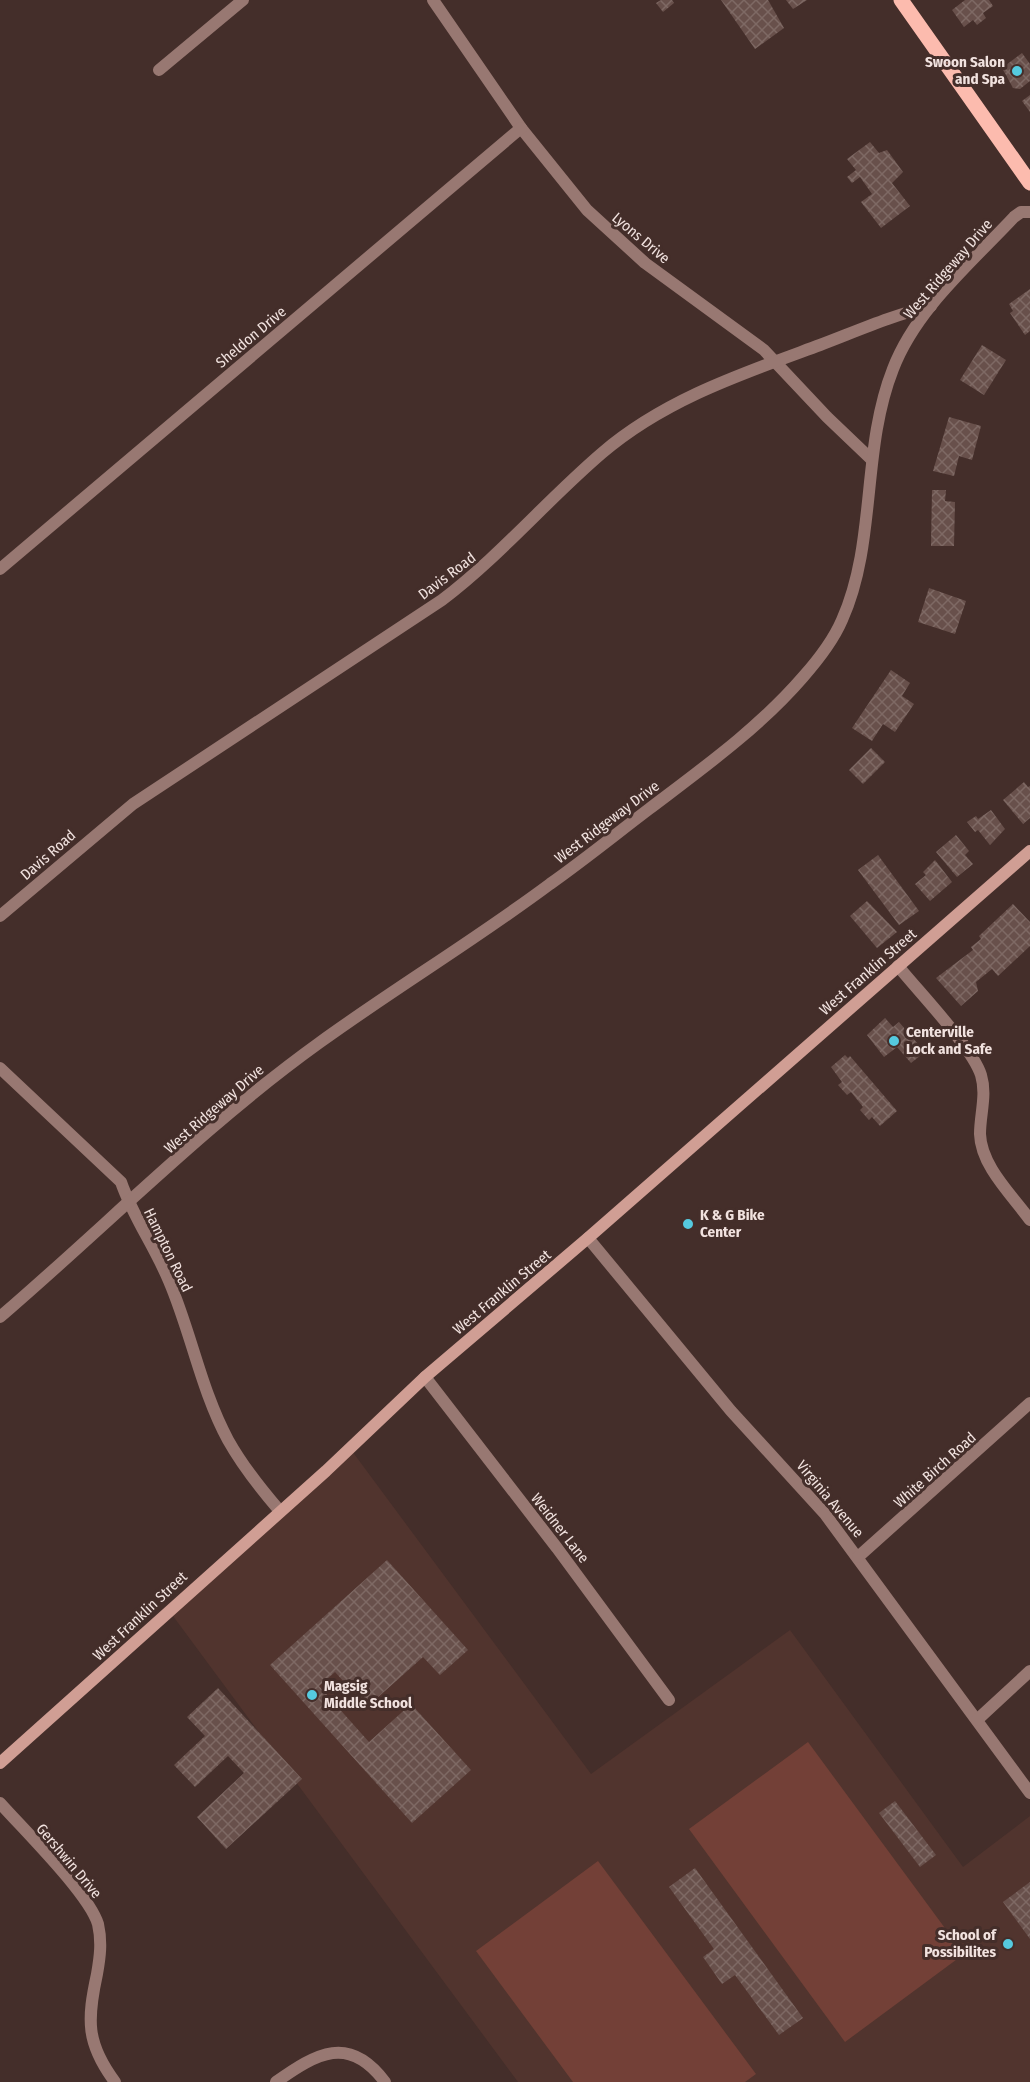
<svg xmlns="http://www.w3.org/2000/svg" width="1030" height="2082" font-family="'Fira Sans Condensed',sans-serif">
	<defs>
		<pattern id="building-cross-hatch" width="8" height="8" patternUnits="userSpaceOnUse" patternTransform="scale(1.5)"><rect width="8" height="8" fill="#68504b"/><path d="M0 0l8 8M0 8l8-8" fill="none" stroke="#7e6964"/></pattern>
	</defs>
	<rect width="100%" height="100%" fill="#442e2a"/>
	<polygon fill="#51342e" points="349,1447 591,1774 790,1630 963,1867 1030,1816 1030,2082 518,2082 170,1612"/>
	<g fill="#734037">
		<polygon points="808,1742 964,1954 845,2042 689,1829"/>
		<polygon points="598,1861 756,2074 745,2082 573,2082 476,1951"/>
	</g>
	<g fill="url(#building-cross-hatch)">
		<polygon points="661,0 672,0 674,3 663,12 656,3"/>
		<polygon points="721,0 768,0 784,28 755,49"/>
		<polygon points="786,0 807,0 793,9"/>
		<polygon points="965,0 989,0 993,6 983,13 986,18 977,25 973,20 964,27 952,10"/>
		<polygon points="1022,53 1030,64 1030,81 1020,89 1013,88 1002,68"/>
		<polygon points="1030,95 1030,112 1022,101"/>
		<polygon points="870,142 879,153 887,150 903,172 892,183 910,206 881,228 861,202 872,194 860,177 852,183 847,177 856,170 847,159"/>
		<polygon points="1030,289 1030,331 1025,335 1010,313 1013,311 1009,304"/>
		<polygon points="982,345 1006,360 984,395 960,380"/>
		<polygon points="949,417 981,426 972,460 959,456 954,476 933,471"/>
		<polygon points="932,490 946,490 945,501 955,502 954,546 931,546"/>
		<polygon points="929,588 966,601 955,634 918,622"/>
		<polygon points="891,670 910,683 902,696 914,704 895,732 883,724 872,741 852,728"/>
		<polygon points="871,748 885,762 863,784 849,770"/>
		<polygon points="1024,782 1028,787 1030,786 1030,818 1023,824 1003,800"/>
		<polygon points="991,810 1005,829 990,845 978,830 975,832 967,822 976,816 978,819"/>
		<polygon points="956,835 969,851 965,855 973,864 957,877 936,852"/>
		<polygon points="878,855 919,911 899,925 858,870"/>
		<polygon points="935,860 952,882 930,901 915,884 926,875 923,872"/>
		<polygon points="867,901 897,932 877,948 850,916"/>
		<polygon points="1013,904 1030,922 1030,946 998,976 992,969 976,982 978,991 961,1006 936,978 973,950 971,947 981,939 979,936"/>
		<polygon points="885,1018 893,1027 899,1022 925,1052 911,1063 897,1047 884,1057 867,1035"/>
		<polygon points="845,1055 848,1058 850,1056 897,1111 880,1126 872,1117 869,1120 860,1110 863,1107 851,1092 847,1095 838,1085 842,1082 831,1067"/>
		<polygon points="387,1560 468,1650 440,1675 423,1657 367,1707 335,1672 319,1686 369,1742 411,1704 471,1770 412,1823 270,1665"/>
		<polygon points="218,1688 302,1779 226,1849 197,1817 244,1773 228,1756 195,1787 174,1765 205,1736 187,1717"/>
		<polygon points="895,1801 936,1855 920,1867 879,1813"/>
		<polygon points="695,1868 803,2018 779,2035 735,1975 722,1984 703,1957 714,1949 669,1887"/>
		<polygon points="1030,1882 1030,1939 1003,1902"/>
	</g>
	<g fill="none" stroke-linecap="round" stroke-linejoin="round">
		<g stroke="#987872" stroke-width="12">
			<polyline points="433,0 521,128 587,210 645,263 764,350 827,417 871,459"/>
			<polyline points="159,70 243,0"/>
			<polyline points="0,569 521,128"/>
			<path d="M 0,916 L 133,804 L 442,600 C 500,556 547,500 602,453 C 665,399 744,373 820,345 C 857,331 893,315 931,306"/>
			<path d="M 898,966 C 918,991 972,1047 981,1075 C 987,1095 980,1114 980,1134 C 981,1166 1012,1195 1030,1220"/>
			<path d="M 0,1068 L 121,1182 C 133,1217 155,1247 169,1281 C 191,1332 201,1390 228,1440 C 242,1465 260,1488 279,1510"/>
			<polyline points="588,1238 731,1411 825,1514 1030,1793"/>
			<path d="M 0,1317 C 106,1226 205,1125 319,1043 C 395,988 475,940 550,884 C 584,860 616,834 649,809 C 703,768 759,728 803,677 C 818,660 833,641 842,620 C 877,542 861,450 893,369 C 916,309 971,263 1014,217 L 1021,212 L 1030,212"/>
			<polyline points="425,1377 557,1548 669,1700"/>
			<polyline points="858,1557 1030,1403"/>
			<polyline points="977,1720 1030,1671"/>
			<path d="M 0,1803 C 24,1830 89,1894 98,1924 C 102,1942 100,1957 97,1974 C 87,2020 86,2043 115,2082"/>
			<path d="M 276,2082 C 317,2053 349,2034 385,2082"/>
		</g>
		<polyline stroke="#d09e94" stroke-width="12" points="0,1763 326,1471 425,1377 588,1238 1030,851"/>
		<polyline stroke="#fcbbae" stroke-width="15" points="901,0 1030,183"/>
	</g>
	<g fill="#55cadf" stroke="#442e2a" stroke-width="2">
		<circle cx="1017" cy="71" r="6"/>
		<circle cx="894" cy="1041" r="6"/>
		<circle cx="688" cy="1224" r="6"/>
		<circle cx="312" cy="1695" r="6"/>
		<circle cx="1008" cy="1944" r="6"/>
	</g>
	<g text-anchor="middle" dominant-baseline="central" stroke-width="6" stroke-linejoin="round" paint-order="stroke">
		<g font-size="15" font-weight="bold" fill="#f1e2df" stroke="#442e2a" text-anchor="start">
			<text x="1005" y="62" text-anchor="end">Swoon Salon<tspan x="1005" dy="17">and Spa</tspan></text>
			<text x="906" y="1032">Centerville<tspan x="906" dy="17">Lock and Safe</tspan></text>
			<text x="700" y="1215">K &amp; G Bike<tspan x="700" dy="17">Center</tspan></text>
			<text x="324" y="1686">Magsig<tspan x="324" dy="17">Middle School</tspan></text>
			<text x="996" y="1935" text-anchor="end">School of<tspan x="996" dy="17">Possibilites</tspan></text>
		</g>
		<g font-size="15" fill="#f1e2df" stroke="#442e2a">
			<text transform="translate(641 238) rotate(40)">Lyons Drive</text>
			<text transform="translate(948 269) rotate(-49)">West Ridgeway Drive</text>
			<text transform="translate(251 337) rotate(-40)">Sheldon Drive</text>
			<text transform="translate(447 576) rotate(-37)">Davis Road</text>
			<text transform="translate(607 822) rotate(-37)">West Ridgeway Drive</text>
			<text transform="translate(48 855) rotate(-41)">Davis Road</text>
			<text transform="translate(868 972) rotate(-41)">West Franklin Street</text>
			<text transform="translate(214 1109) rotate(-41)">West Ridgeway Drive</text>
			<text transform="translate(168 1250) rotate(64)">Hampton Road</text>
			<text transform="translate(502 1292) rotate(-40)">West Franklin Street</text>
			<text transform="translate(935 1470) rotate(-42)">White Birch Road</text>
			<text transform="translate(830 1499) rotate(50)">Virginia Avenue</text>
			<text transform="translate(560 1528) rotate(52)">Weidner Lane</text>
			<text transform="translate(140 1616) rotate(-43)">West Franklin Street</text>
			<text transform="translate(69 1861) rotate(50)">Gershwin Drive</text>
		</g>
	</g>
</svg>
